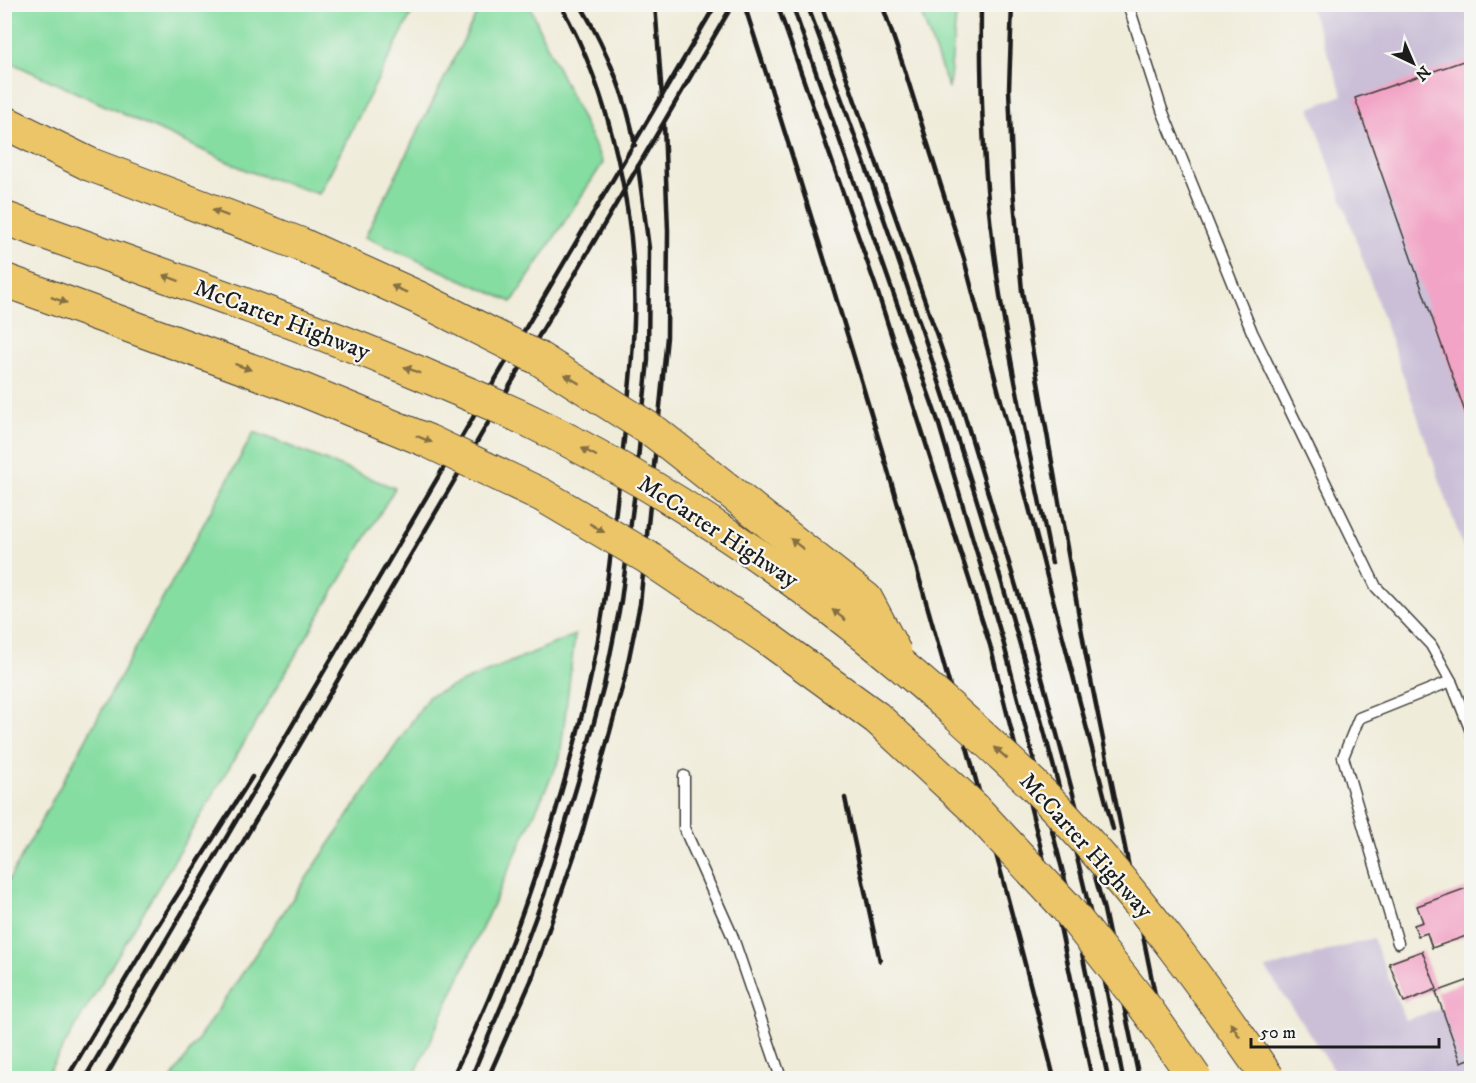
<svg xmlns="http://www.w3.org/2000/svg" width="1476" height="1083" font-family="'IM FELL DW Pica',serif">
	<rect width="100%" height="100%" fill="#f6f6f2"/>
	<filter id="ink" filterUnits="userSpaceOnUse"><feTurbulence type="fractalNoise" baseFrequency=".0167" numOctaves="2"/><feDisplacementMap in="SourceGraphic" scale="12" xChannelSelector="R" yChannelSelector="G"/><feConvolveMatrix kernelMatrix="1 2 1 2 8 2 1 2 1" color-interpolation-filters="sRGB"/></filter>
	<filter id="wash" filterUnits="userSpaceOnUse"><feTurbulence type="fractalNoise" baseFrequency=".008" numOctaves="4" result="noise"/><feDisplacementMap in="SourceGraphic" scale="24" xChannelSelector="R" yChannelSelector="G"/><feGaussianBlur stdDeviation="1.35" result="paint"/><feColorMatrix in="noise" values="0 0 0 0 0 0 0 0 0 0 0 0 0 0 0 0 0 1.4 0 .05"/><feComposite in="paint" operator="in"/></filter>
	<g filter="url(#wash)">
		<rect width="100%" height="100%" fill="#f0ecda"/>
		<g fill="#cabfd7">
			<polygon points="1309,5 1471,5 1471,570 1310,108 1343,95"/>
			<polygon points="1373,938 1405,1020 1471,999 1471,1078 1339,1078 1266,969"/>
		</g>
		<g fill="#85dda1" stroke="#507c5e" stroke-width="1.5">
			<polygon points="5,4 416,4 416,5 319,194 248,171 5,60"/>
			<polygon points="481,5 530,5 542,35 603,163 512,302 365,237"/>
			<polygon points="918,5 957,5 949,89"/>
			<polygon points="254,432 395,488 45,1078 5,1078 5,887"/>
			<polygon points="575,635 560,758 413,1078 172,1078 429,696"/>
		</g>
		<g id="blocks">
			<g fill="#f2a4c6">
				<polygon points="1472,58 1472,429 1471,429 1355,98"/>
				<polygon points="1472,886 1472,934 1432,948 1427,933 1418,936 1414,925 1423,922 1417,906"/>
				<polygon points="1422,951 1437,989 1404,1002 1389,963"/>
				<polygon points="1472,979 1472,1058 1461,1062 1436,992"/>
			</g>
		</g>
	</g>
	<g filter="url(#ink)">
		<use href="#blocks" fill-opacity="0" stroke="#3c3b38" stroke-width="1.5"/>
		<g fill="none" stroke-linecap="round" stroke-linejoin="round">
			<g stroke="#3c3b38" stroke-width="13">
				<g id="service">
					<polyline points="1128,4 1162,110 1252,332 1376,587 1431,645 1451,681 1472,734"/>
					<polyline points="684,776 684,828 732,935 781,1078"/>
					<polyline points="1398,943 1343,757 1359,718 1451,681"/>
					<polyline points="1469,1078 1472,1078"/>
				</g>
			</g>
			<g stroke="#3c3b38" stroke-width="35">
				<polyline id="motorway" points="4,122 89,164"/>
			</g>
			<use href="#service" stroke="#fff" stroke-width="10"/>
			<use href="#motorway" stroke="#ecc569" stroke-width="33"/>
			<g stroke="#1c1c1c" stroke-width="4.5">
				<path d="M 580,4 C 605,47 627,97 635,145"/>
				<polyline points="655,4 662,97"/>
				<path d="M 744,4 C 858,359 964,717 1054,1078"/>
				<polyline points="777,4 876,287 990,645 1058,917 1092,1078"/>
				<polyline points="792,4 937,418 1003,641 1074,915 1108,1078"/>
				<path d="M 807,4 C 916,300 1016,600 1089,907 C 1103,964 1112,1022 1123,1078"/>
				<polyline points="821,4 963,410 1030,633 1104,910 1139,1078"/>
				<polyline points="882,4 904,68 964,259 1113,829"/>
				<path d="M 981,4 C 980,83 983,167 993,245 C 1006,352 1031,457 1052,563"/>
				<polyline points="1012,4 1009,89 1013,189 1022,291 1086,656 1172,1078"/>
				<polyline points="845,798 880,961"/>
				<polyline points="67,1078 148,941 252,777"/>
				<polyline points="85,1078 716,4"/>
				<polyline points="105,1078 733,4"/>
				<path d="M 452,1078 C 512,958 556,824 587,694 C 603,625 611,554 619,484 C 625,430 632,376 634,322 C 638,220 611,93 560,4"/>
				<polyline points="471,1078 513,978 544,895 578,782 604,685 621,601 634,499 648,360 649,248 638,166"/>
				<polyline points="488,1078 531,981 582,833 625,677 640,604 667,337 668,231 664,124"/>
			</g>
			<g stroke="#3c3b38" stroke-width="35" stroke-linecap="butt">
				<g id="motorway-bridge">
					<polyline points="89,164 300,244 419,298 538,358 656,433 866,599 895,653"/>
					<path d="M 4,218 C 143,268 281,315 417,372 C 455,388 494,404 532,422 C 683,496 821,593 946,704 C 989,743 1032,781 1071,824 C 1144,903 1207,990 1268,1078"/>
					<polyline points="4,280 291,385 428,441 542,495 647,557 767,638 877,718 973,807 1066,907 1148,1011 1195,1078"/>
				</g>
			</g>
			<use href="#motorway-bridge" stroke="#ecc569" stroke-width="33"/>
		</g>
		<defs><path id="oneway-solid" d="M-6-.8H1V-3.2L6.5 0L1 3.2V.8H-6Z" transform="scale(1.5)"/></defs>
		<g fill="#847042">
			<use href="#oneway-solid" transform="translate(220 213) rotate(-159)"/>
			<use href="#oneway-solid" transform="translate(171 278) rotate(-160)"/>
			<use href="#oneway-solid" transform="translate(399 289) rotate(-156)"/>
			<use href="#oneway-solid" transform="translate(59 300) rotate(20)"/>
			<use href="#oneway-solid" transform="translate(243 367) rotate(20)"/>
			<use href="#oneway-solid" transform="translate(412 370) rotate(-157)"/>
			<use href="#oneway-solid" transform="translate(572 379) rotate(-148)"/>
			<use href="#oneway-solid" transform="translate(424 439) rotate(23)"/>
			<use href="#oneway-solid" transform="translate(589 452) rotate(-152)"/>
			<use href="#oneway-solid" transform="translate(597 528) rotate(31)"/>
			<use href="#oneway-solid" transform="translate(797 544) rotate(-142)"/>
			<use href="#oneway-solid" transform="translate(839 615) rotate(-142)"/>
			<use href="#oneway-solid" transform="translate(1001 753) rotate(-138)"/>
			<use href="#oneway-solid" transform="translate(1235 1030) rotate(-124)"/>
		</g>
	</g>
	<g text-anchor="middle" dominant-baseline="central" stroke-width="4.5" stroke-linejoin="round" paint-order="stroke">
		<g font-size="24" fill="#1c1c1c" stroke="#f6f6f2">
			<text transform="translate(282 320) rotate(21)">McCarter Highway</text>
			<text transform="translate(718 532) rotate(33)">McCarter Highway</text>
			<text transform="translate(1086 846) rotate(48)">McCarter Highway</text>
		</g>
	</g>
	<rect width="1476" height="1083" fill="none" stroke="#f6f6f2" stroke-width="24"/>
	<g transform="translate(1413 63) rotate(136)" stroke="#f6f6f2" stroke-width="4.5" paint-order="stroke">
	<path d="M0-4.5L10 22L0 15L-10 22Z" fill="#1c1c1c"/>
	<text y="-9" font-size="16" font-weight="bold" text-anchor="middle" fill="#1c1c1c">N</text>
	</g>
	<path d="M1251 1038v9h188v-9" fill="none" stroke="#1c1c1c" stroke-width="3"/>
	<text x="1260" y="1038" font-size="18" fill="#1c1c1c" stroke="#f6f6f2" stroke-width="4.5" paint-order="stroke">50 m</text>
</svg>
